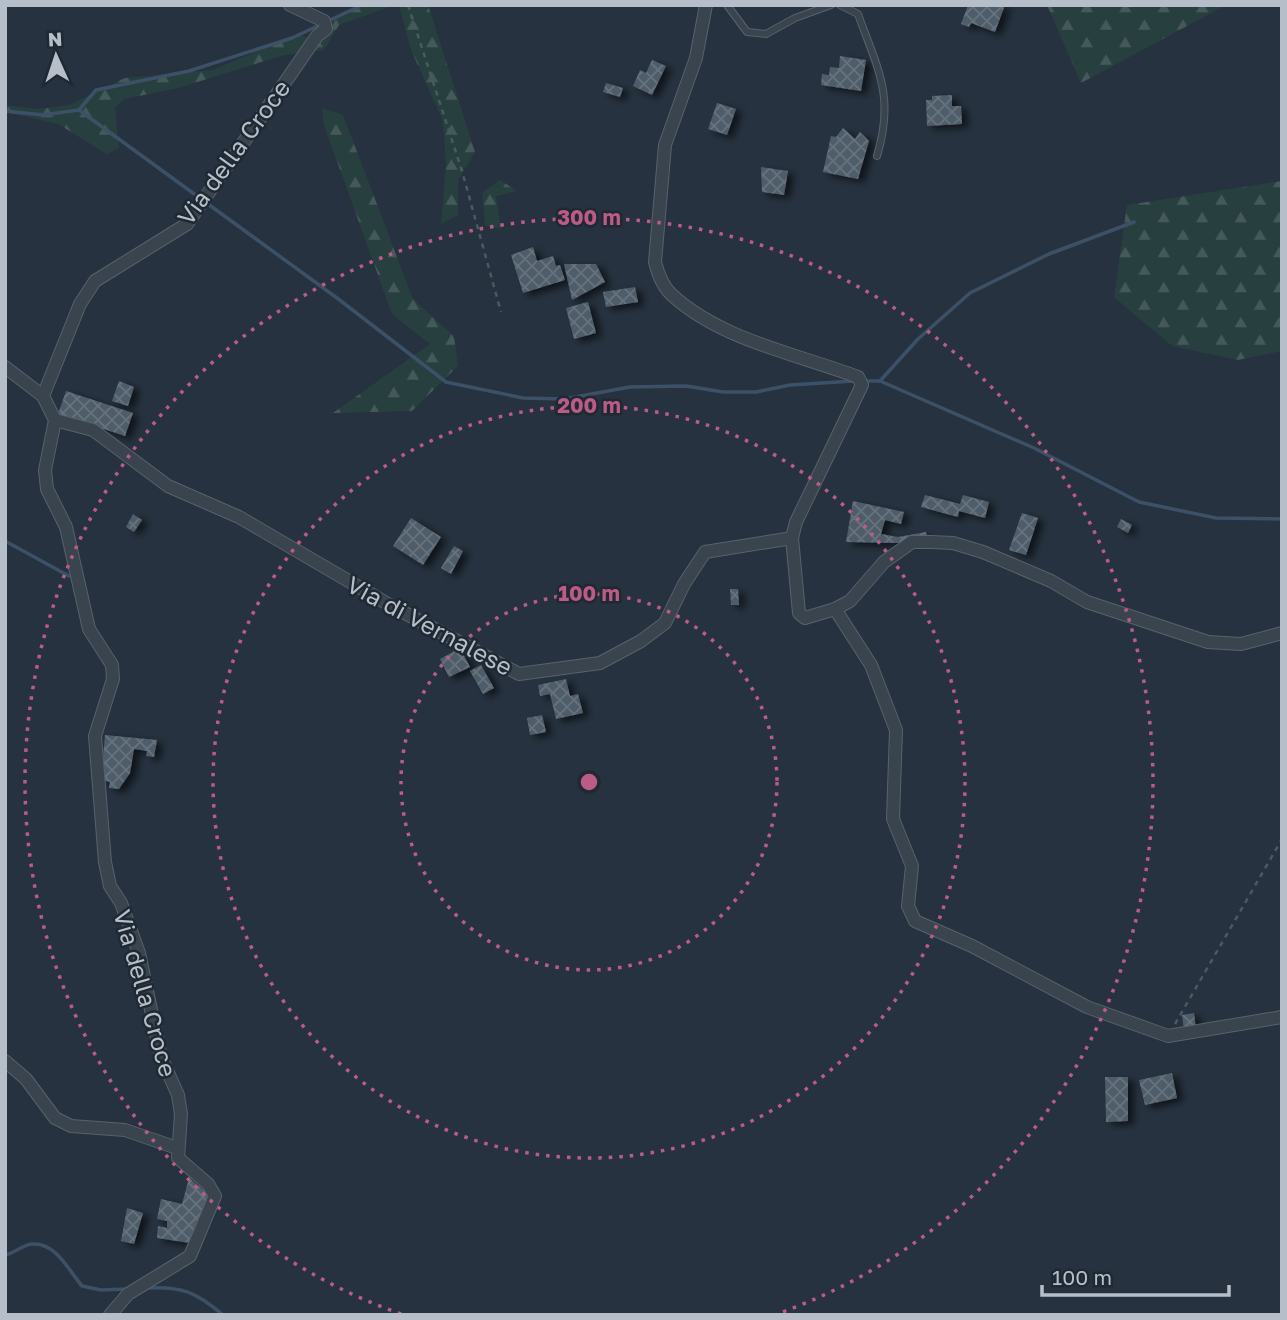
<svg xmlns="http://www.w3.org/2000/svg" width="1287" height="1320" font-family="'Golos Text',sans-serif">
	<defs>
		<pattern id="forest-firs" width="22" height="20" patternUnits="userSpaceOnUse" patternTransform="scale(1.75)"><rect width="22" height="20" fill="#283f40"/><path d="M5 1l3.5 6h-7zM16 11l3.5 6h-7z" fill="#45595a"/></pattern>
		<pattern id="building-cross-hatch" width="8" height="8" patternUnits="userSpaceOnUse" patternTransform="scale(1.75)"><rect width="8" height="8" fill="#4f5d6a"/><path d="M0 0l8 8M0 8l8-8" fill="none" stroke="#66727e"/></pattern>
		<filter id="shadow"><feDropShadow dx="6" dy="3.5" stdDeviation="3.5" flood-color="#0009"/></filter>
	</defs>
	<rect width="100%" height="100%" fill="#26323f"/>
	<g fill="url(#forest-firs)">
		<polygon points="366,5 394,5 339,25 324,50 284,55 178,88 124,99 115,108 119,148 107,154 58,124 5,112 5,105 39,109 69,105 125,78 213,70 298,34 321,43 335,17"/>
		<polygon points="399,5 428,5 475,152 458,180 458,215 441,224 446,164 443,121 411,50"/>
		<polygon points="1047,5 1226,5 1081,83"/>
		<polygon points="322,108 343,115 413,299 454,336 458,366 412,411 333,413 430,344 392,314 324,125"/>
		<polygon points="500,180 517,191 496,196 501,229 485,225 482,193"/>
		<polygon points="1282,181 1282,351 1238,360 1172,346 1114,297 1127,205"/>
	</g>
	<g fill="none" stroke-linecap="round" stroke-linejoin="round">
		<g stroke="#3c5167" stroke-width="3.5">
			<polyline points="79,110 96,90 189,71 292,38 362,5"/>
			<polyline points="5,111 43,115 79,110 337,298 446,382 523,398 564,399 630,387 686,386 723,392 756,392 790,385 853,381"/>
			<polyline points="865,381 880,381 1034,448 1139,502 1216,518 1282,519"/>
			<polyline points="880,381 918,339 970,293 1049,254 1134,222"/>
			<polyline points="5,541 69,576"/>
			<path d="M 5,1255 C 14,1253 23,1245 32,1244 C 56,1242 69,1271 82,1286 L 101,1290 L 128,1289"/>
			<path d="M 146,1288 C 182,1286 196,1292 223,1315"/>
		</g>
	</g>
	<g fill="url(#building-cross-hatch)" filter="url(#shadow)">
		<polygon points="968,5 1005,5 995,32 971,23 969,27 961,24"/>
		<polygon points="840,56 866,60 861,91 821,85 822,74 829,75 830,67 839,68"/>
		<polygon points="652,60 666,66 652,95 633,86 640,70 646,73"/>
		<polygon points="606,83 623,88 620,97 603,92"/>
		<polygon points="952,95 952,106 961,106 962,124 927,126 926,100 932,100 932,96"/>
		<polygon points="717,103 736,109 727,135 708,129"/>
		<polygon points="843,128 855,139 860,132 869,141 858,179 823,172 831,136 836,137"/>
		<polygon points="761,167 788,171 784,195 762,192"/>
		<polygon points="533,247 537,261 553,256 556,266 560,265 565,280 523,293 511,255"/>
		<polygon points="564,264 596,264 605,282 572,300"/>
		<polygon points="635,287 638,302 606,307 603,292"/>
		<polygon points="588,302 596,333 574,339 566,308"/>
		<polygon points="119,381 134,387 128,406 112,401"/>
		<polygon points="66,391 133,413 125,436 58,414"/>
		<polygon points="925,495 960,504 963,495 989,502 985,518 959,511 958,517 921,507"/>
		<polygon points="853,501 904,512 901,524 885,520 881,534 898,537 926,532 927,538 897,543 846,542"/>
		<polygon points="1022,513 1038,518 1026,555 1009,550"/>
		<polygon points="133,514 142,520 134,532 126,527"/>
		<polygon points="411,518 441,537 423,565 393,546"/>
		<polygon points="1121,519 1132,525 1128,533 1117,527"/>
		<polygon points="454,546 463,551 451,574 441,568"/>
		<polygon points="730,589 738,589 739,605 731,605"/>
		<polygon points="460,648 470,667 449,677 440,659"/>
		<polygon points="481,665 494,688 483,694 470,671"/>
		<polygon points="566,679 570,696 578,694 583,713 556,719 550,694 540,696 538,685"/>
		<polygon points="542,715 546,732 530,735 527,718"/>
		<polygon points="105,735 157,740 154,757 146,756 147,751 134,749 130,773 119,789 109,788 110,782 101,780"/>
		<polygon points="1194,1013 1196,1029 1184,1031 1182,1015"/>
		<polygon points="1172,1073 1177,1098 1145,1105 1139,1080"/>
		<polygon points="1105,1077 1128,1077 1128,1121 1106,1122"/>
		<polygon points="189,1178 210,1195 190,1243 157,1238 158,1226 167,1228 167,1221 157,1219 161,1199 182,1204"/>
		<polygon points="127,1208 143,1213 134,1244 121,1241"/>
	</g>
	<g fill="none" stroke-linecap="round" stroke-linejoin="round">
		<g stroke="#58626c" stroke-width="8">
			<g id="lane">
				<polyline points="727,5 747,32 766,34 795,18 831,5"/>
				<path d="M 840,5 L 858,14 C 878,70 895,96 877,156"/>
			</g>
		</g>
		<g stroke="#58626c" stroke-width="14">
			<g id="street">
				<path d="M 706,5 L 696,58 L 665,145 L 655,262 C 658,274 662,286 672,295 C 721,340 797,354 858,377 L 862,385 L 796,522 L 792,538 L 799,613 L 805,618 L 835,609 L 850,601 L 884,562 L 912,542 L 931,542 L 953,543 L 983,552 L 1051,581 L 1087,602 L 1208,642 L 1241,644 L 1282,633"/>
				<polyline points="5,367 43,396"/>
				<polyline points="55,420 93,430 168,486 239,517 388,604 519,674 600,663 641,641 665,623 684,584 705,552 792,538"/>
				<polyline points="835,609 871,665 896,730 893,819 912,866 908,906 915,921 972,946 1087,1007 1168,1036 1282,1017"/>
				<polyline points="5,1061 26,1079 55,1118 71,1126 125,1130 177,1148"/>
				<polyline points="110,1315 128,1294 190,1256 215,1196 208,1184 178,1158 181,1114 178,1095 161,1057 139,953 121,903 110,886 105,862 95,736 113,679 112,665 89,629 66,527 47,489 45,470 55,420 43,396 80,304 95,281 187,224 317,36 326,29 324,21 290,5"/>
			</g>
		</g>
		<g stroke="#465c5d" stroke-width="2.5" stroke-dasharray="5 5" stroke-linecap="butt">
			<polyline points="408,5 462,171 501,312"/>
			<polyline points="1175,1024 1282,839"/>
		</g>
		<use href="#lane" stroke="#3a444f" stroke-width="6"/>
		<use href="#street" stroke="#3a444f" stroke-width="12"/>
	</g>
	<g fill="none" stroke="#bd5b87" stroke-width="3.5" stroke-dasharray="3.5 7">
		<circle cx="589" cy="782" r="188"/>
		<circle cx="589" cy="782" r="376"/>
		<path d="M401 1314A564 564 0 1 1 777 1314"/>
	</g>
	<g text-anchor="middle" dominant-baseline="central" stroke-width="5" stroke-linejoin="round" paint-order="stroke">
		<g font-size="24" fill="#b6bfc9" stroke="#1f2934">
			<text transform="translate(233 152) rotate(-54)">Via della Croce</text>
			<text transform="translate(430 625) rotate(28)">Via di Vernalese</text>
			<text transform="translate(146 993) rotate(74)">Via della Croce</text>
		</g>
	</g>
	<circle cx="589" cy="782" r="10" fill="#bd5b87" stroke="#1f2934" stroke-width="3.5"/>
	<g font-size="21" text-anchor="middle" font-weight="bold" fill="#bd5b87" stroke="#1f2934" stroke-width="5" stroke-linejoin="round" paint-order="stroke">
		<text x="589" y="225">300 m</text>
		<text x="589" y="413">200 m</text>
		<text x="589" y="601">100 m</text>
	</g>
	<rect width="1287" height="1320" fill="none" stroke="#b6bfc9" stroke-width="14"/>
	<g transform="translate(56 56) rotate(357)" stroke="#1f2934" stroke-width="5" paint-order="stroke">
	<path d="M0-5L12 26L0 18L-12 26Z" fill="#b6bfc9"/>
	<text y="-10" font-size="19" font-weight="bold" text-anchor="middle" fill="#b6bfc9">N</text>
	</g>
	<path d="M1042 1285v10h187v-10" fill="none" stroke="#b6bfc9" stroke-width="3.5"/>
	<text x="1052" y="1285" font-size="21" fill="#b6bfc9" stroke="#1f2934" stroke-width="5" paint-order="stroke">100 m</text>
</svg>
